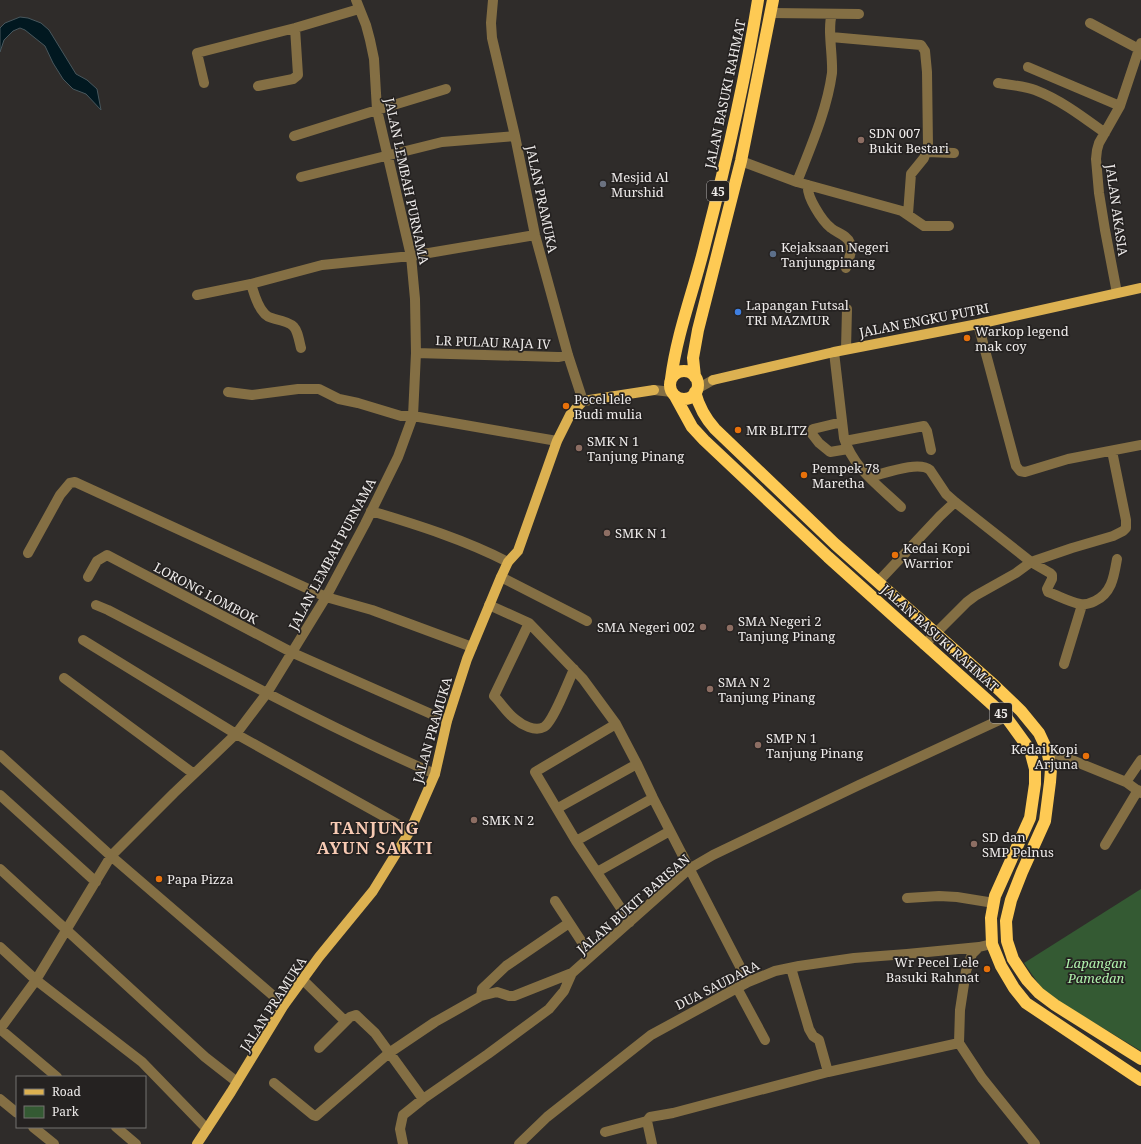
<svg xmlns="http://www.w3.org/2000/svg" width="1141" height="1144" viewBox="0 0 1141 1144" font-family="'Noto Serif',serif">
  <rect width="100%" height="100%" fill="#2f2c2a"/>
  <!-- green -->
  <path fill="#345a33" d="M 1141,889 L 1141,1051 L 1045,993 L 1024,963 Z"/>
  <!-- water -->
  <path fill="#011820" stroke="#48575d" d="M 20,17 L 28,18 L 41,23 L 49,30 L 76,74 L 87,80 L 97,89 L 101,110 L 86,94 L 73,89 L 63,79 L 53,63 L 45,46 L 25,30 L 20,28 L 13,31 L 4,40 L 0,52 L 0,28 L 5,23 Z"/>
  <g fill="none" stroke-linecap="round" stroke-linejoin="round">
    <!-- minor -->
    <path stroke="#846f44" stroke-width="10" d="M 493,0 L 491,23 L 492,38 L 515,136 L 535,235 L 568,355 L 583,401
      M 771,13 L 859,14
      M 1090,23 L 1139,49
      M 831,37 L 921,45 L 925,51 L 927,72 L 928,146 L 924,158 L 911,174 L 908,214
      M 1028,67 L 1120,106
      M 204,83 L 197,53 L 295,28 L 359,9
      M 998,83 C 1010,85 1024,86 1035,90 C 1061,100 1083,117 1105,133
      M 258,86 L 293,79 L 298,75 L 295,28
      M 294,136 L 377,110 L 446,89
      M 926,152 L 954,153
      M 741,161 L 797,182 L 902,211 L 924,226 L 949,226
      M 301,177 L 442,142 L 515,136
      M 797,182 C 811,146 827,110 832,73 C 833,55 827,28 832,14
      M 808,185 C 806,196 822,221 831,228 C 837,233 847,235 850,243 C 853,251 848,261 846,268
      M 251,284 C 254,293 257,306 264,313 C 266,316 271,318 275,319 C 297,324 296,327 301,348
      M 1117,293 L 1105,230 L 1099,193 L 1096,159 L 1097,150 L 1099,143 L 1120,106 L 1141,43
      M 197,295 L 251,284 L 322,265 L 411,256 L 535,235
      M 978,324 L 1016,466 L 1020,471 L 1025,472 L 1068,459 L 1141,445
      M 846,349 L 847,309
      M 834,352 L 844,438 C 853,468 879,486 901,507
      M 416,353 L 558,357 L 568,355
      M 697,389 L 713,380
      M 654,390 L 672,392
      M 228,392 L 252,395 L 298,389 L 319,389 L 339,399 L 358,403 L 401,416 L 413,416 L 557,441
      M 842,422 L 813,429 L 812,434 L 819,443 L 830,452 L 848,449
      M 845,441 L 924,426 L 927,431 L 931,450
      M 869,477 C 883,474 919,460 930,470 L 946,494 L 955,502 L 1031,562 L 1050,573 L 1052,575 L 1052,579 L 1047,589 L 1048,592 C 1059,596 1070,602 1080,604 C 1085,605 1091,603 1095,601 C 1112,593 1114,576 1117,559
      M 371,511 C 418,525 465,540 508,562
      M 28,553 L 60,495 L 70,483 L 75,482 L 326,597 L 372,610 L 472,647
      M 88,577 L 97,561 L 107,555 L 293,653 L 447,721
      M 501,577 L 587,621
      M 878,582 L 940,516 L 955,502
      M 96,605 L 108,610 C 216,666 323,725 435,774
      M 489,605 L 529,623 L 583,679 L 616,724 L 637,764 L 653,798 L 748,982
      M 529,623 L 494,696 C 501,703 507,713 515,719 C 522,725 535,732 544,727 C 553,722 569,680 574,669
      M 83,640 L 236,734 L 410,831
      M 924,645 L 967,602 L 975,596 L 1016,573 L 1031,562 L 1072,548 L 1113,536 L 1123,531 L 1126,528 L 1126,520 L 1112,451
      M 1064,664 L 1082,605
      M 64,678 L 194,774
      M 616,724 L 535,772 L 576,841 L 630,922
      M 1047,750 L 1126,782 L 1141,793
      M 0,755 L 111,856 L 284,1005
      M 1126,782 L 1141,760
      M 0,795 L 96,882
      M 558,808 L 637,764
      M 576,841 L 653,798
      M 1105,845 L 1138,790
      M 0,869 L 205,1057 L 237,1082
      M 597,872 L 670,831
      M 907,898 L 939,896 L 957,897 L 994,903
      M 555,901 L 591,956
      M 0,947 L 36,980 L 142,1062 L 207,1129
      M 979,947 L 972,954 L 966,971 L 960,1010 L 959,1043 L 982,1078 L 1035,1144
      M 791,968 L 809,1029 L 813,1036 L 819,1040 L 828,1072
      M 303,980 L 345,1021
      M 737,988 L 765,1040
      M 481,996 L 482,989 L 485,986 L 506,966 L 569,923
      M 0,1029 L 36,980 L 111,856 L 174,793 L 236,734 L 267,693 L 326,597 L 365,524 L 398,457 L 413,416 L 416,353 L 415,299 L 411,256 L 377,110 L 374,59 L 370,40 L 366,25 L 356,0
      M 0,1029 L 57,1077
      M 319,1048 L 350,1017 L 356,1015 L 375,1033 L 423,1099
      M 274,1083 L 313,1115 L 316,1116 L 389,1053 L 435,1022 L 481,996 L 497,992 L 509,996 L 514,996 L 572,973
      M 0,1099 L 17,1113
      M 33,1127 L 54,1144
      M 116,1127 L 136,1144
      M 605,1132 L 647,1121
      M 403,1144 L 400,1129 L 403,1115 L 423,1099 L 488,1054 L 549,1009 L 564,991 L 572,973 L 689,869 L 713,855 L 859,785 L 1006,717
      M 519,1144 L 547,1117 L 651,1035 L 748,982 L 775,971 L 799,966 L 854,958 L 907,954 L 979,947 L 992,944
      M 652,1144 L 647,1121 L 650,1117 L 673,1113 L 828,1072 L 959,1043"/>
    <!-- major -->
    <path stroke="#dcb151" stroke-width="10" d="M 713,380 L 834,352 L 978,324 L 1141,288
      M 197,1144 L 231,1092 L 284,1005 L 319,957 L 373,891 L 410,831 L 435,774 L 447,721 L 467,659 L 501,577 L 508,562 L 518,551 L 557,441 L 570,415 L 583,401 L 654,390"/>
    <!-- highway -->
    <path stroke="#feca54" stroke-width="12" d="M670 385a14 14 0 1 1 28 0a14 14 0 1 1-28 0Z
      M 695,377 L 693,358 L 698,330 L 741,161 L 773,0
      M 671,379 C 677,332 694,290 705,244 C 726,163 745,82 758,0
      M 695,392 C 699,407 705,418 715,429 L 835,544 L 994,685 L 1021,711 L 1039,733 L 1047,750 L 1051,769 L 1050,782 L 1045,821 L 1022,872 L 1011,900 L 1006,921 L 1007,941 L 1013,959 L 1027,980 L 1039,993 L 1055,1005 L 1141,1059
      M 675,396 L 692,427 L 704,440 L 828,557 L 1006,717 L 1030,750 L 1035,769 L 1035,784 L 1030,818 L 995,896 L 991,918 L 992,944 L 1001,966 L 1014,988 L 1026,1003 L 1141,1080"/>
  </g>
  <!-- markers -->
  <g fill="#8d6e63" stroke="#252221" stroke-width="1.5">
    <circle cx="861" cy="140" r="4"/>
    <circle cx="579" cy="448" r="4"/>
    <circle cx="607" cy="533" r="4"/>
    <circle cx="703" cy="627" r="4"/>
    <circle cx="730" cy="628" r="4"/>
    <circle cx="710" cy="689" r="4"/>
    <circle cx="758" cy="745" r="4"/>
    <circle cx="474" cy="820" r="4"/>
    <circle cx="974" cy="844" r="4"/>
  </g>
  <circle fill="#6b7280" stroke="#252221" stroke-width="1.5" cx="603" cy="184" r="4"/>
  <circle fill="#5c6f8a" stroke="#252221" stroke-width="1.5" cx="773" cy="254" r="4"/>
  <circle fill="#3f7fe0" stroke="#252221" stroke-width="1.5" cx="738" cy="312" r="4"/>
  <g fill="#e8710a" stroke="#252221" stroke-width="1.5">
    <circle cx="967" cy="338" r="4"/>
    <circle cx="566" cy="406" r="4"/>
    <circle cx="738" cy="430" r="4"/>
    <circle cx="804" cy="475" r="4"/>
    <circle cx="895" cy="555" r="4"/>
    <circle cx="1086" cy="756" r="4"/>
    <circle cx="159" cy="879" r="4"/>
    <circle cx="987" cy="969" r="4"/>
  </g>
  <g text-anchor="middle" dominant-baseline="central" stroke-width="3.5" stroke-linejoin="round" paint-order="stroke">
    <!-- shield labels -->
    <g fill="#252221" stroke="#b2afae" stroke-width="1">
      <rect x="707" y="181" width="22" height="20" rx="3"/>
      <rect x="990" y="703" width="22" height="20" rx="3"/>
    </g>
    <g font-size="12" font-weight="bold" fill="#eeebea">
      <text x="718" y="191">45</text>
      <text x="1001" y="713">45</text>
    </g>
    <!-- street labels -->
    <g font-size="13" fill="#eeebea" stroke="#252221">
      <text transform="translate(725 94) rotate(-78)">JALAN BASUKI RAHMAT</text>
      <text transform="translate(407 181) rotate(78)">JALAN LEMBAH PURNAMA</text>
      <text transform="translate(542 199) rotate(78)">JALAN PRAMUKA</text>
      <text transform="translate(1117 210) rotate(82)">JALAN AKASIA</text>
      <text transform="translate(924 320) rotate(-11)">JALAN ENGKU PUTRI</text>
      <text transform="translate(493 342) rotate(2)">LR PULAU RAJA IV</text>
      <text transform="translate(332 554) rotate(-62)">JALAN LEMBAH PURNAMA</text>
      <text transform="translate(206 593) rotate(28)">LORONG LOMBOK</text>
      <text transform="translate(940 638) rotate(42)">JALAN BASUKI RAHMAT</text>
      <text transform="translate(432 730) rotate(-74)">JALAN PRAMUKA</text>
      <text transform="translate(633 904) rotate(-41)">JALAN BUKIT BARISAN</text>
      <text transform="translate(717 985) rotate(-27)">DUA SAUDARA</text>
      <text transform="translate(273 1004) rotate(-57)">JALAN PRAMUKA</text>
    </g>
    <!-- poi labels -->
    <g font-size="13" fill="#eeebea" stroke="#252221" text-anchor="start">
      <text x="869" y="133">SDN 007<tspan x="869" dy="15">Bukit Bestari</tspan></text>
      <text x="611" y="177">Mesjid Al<tspan x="611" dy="15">Murshid</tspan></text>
      <text x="781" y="247">Kejaksaan Negeri<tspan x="781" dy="15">Tanjungpinang</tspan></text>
      <text x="746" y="305">Lapangan Futsal<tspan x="746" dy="15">TRI MAZMUR</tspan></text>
      <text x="975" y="331">Warkop legend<tspan x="975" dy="15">mak coy</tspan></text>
      <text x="574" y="399">Pecel lele<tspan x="574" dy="15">Budi mulia</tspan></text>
      <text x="746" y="430">MR BLITZ</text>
      <text x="587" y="441">SMK N 1<tspan x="587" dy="15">Tanjung Pinang</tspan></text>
      <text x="812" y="468">Pempek 78<tspan x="812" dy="15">Maretha</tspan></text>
      <text x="615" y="533">SMK N 1</text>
      <text x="903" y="548">Kedai Kopi<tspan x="903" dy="15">Warrior</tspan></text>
      <text x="738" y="621">SMA Negeri 2<tspan x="738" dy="15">Tanjung Pinang</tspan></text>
      <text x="695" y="627" text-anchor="end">SMA Negeri 002</text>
      <text x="718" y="682">SMA N 2<tspan x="718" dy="15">Tanjung Pinang</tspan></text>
      <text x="766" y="738">SMP N 1<tspan x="766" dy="15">Tanjung Pinang</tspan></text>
      <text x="1078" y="749" text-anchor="end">Kedai Kopi<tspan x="1078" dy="15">Arjuna</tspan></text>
      <text x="482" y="820">SMK N 2</text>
      <text x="982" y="837">SD dan<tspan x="982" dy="15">SMP Pelnus</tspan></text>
      <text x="167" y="879">Papa Pizza</text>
      <text x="979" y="962" text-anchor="end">Wr Pecel Lele<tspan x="979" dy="15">Basuki Rahmat</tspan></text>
    </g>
    <!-- park labels -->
    <g font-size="13" font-style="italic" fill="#aff2ac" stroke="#252221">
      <text x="1096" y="963">Lapangan<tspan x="1096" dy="15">Pamedan</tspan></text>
    </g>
    <!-- district labels -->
    <g font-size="17" font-weight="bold" letter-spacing="1" fill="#f7cab3" stroke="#252221">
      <text x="375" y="827">TANJUNG<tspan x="375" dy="20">AYUN SAKTI</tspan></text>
    </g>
  </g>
  <!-- legend -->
  <rect x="16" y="1076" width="130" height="52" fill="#252221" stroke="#757271"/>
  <rect x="24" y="1089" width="20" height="6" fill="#dcb151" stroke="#757271"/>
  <text x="52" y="1096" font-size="12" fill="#eeebea">Road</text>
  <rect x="24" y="1106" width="20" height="12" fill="#345a33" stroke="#757271"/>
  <text x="52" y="1116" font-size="12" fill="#eeebea">Park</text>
</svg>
